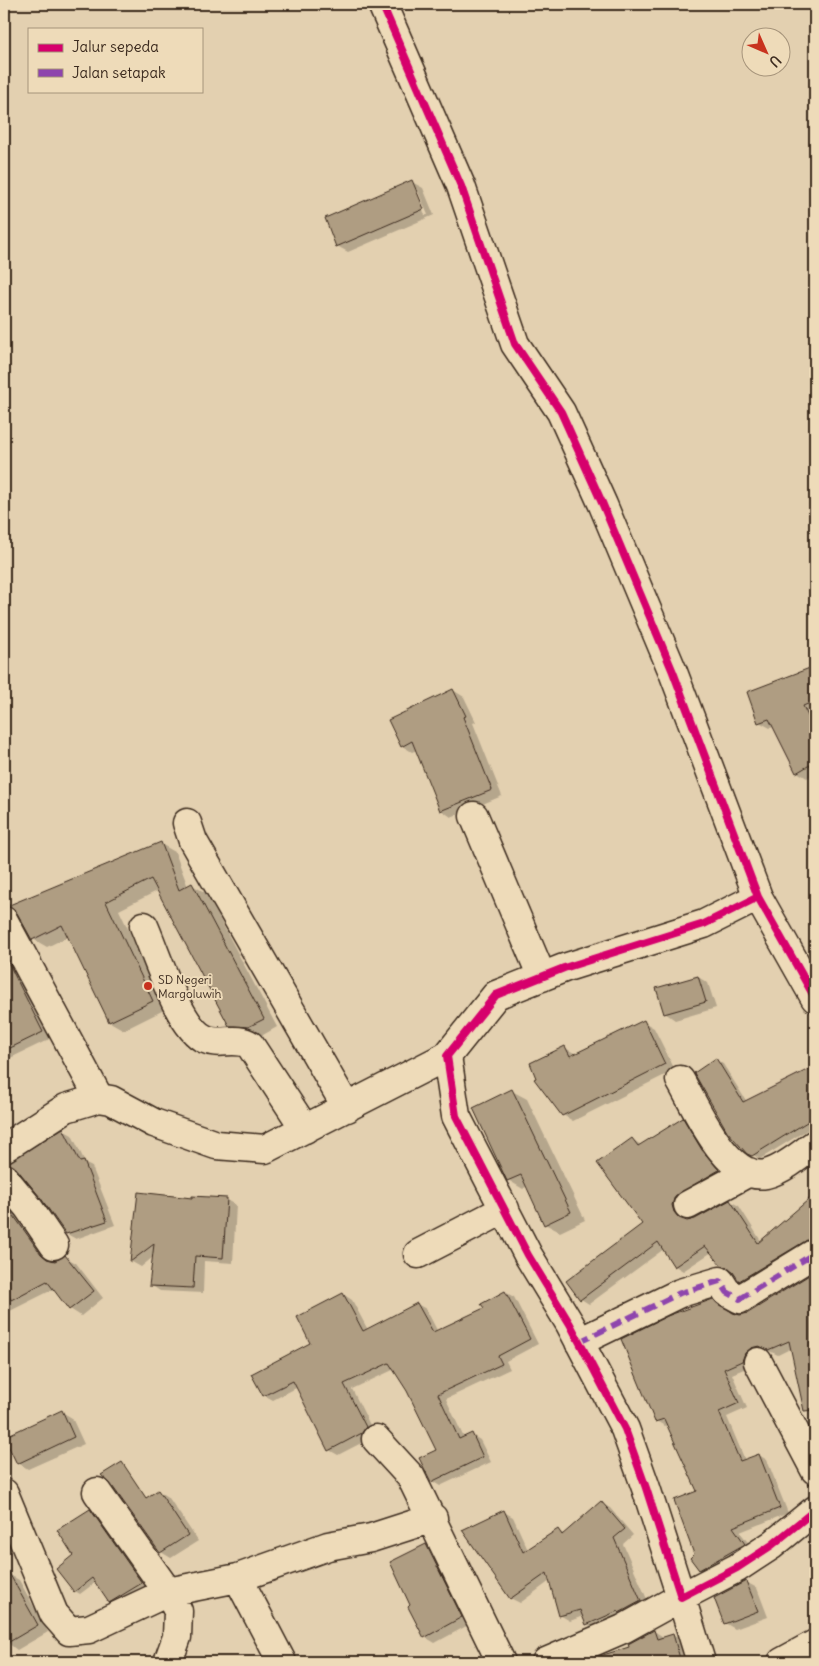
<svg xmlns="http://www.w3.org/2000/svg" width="819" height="1666" viewBox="0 0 819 1666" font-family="Delius,sans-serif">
  <rect width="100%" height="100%" fill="#e3d0b0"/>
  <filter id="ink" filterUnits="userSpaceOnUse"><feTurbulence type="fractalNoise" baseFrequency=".02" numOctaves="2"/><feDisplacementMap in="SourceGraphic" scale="10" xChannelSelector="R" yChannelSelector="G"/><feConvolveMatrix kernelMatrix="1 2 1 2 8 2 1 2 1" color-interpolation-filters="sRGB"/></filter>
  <g filter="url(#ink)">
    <!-- shadow -->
    <path fill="#0003" fill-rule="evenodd" d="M 412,182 L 423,188 L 434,215 L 348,252 L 337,246 ZM 415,189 L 417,189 L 428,215 L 425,215 Z
      M 815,667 L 815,711 L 813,712 L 815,717 L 815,774 L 807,778 L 797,772 L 774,727 L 770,728 L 759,722 L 749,693 Z
      M 453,690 L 464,697 L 476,722 L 473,723 L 502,796 L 451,817 L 441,810 L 417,750 L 412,752 L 402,746 Z
      M 161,844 L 175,852 L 188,887 L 192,885 L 206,893 L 277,1027 L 263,1035 L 245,1033 L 230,1025 L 159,890 L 119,910 L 166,1009 L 124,1030 L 110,1022 L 69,936 L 47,947 L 33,939 Z
      M 4,942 L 52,1038 L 4,1061 Z
      M 698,977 L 708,983 L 716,1008 L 675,1020 L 665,1013 Z
      M 644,1022 L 654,1028 L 675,1070 L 573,1121 L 563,1115 L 565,1048 L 576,1054 Z
      M 716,1060 L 723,1064 L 747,1102 L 815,1067 L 815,1125 L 760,1159 L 753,1155 Z
      M 512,1091 L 527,1099 L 585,1220 L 560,1232 L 545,1224 L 527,1186 L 523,1189 L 508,1180 Z
      M 683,1120 L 692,1124 L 727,1175 L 681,1211 L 685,1221 L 695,1220 L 730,1201 L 739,1206 L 761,1241 L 808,1202 L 815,1207 L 815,1245 L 749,1285 L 740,1280 L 712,1252 L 683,1271 L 675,1266 L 664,1249 L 589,1304 L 581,1299 L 644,1224 L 632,1139 L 641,1145 Z
      M 63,1130 L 72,1135 L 86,1164 L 92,1167 L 115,1225 L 76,1239 L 67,1234 L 23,1174 Z
      M 139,1194 L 193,1199 L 226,1199 L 236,1205 L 233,1263 L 204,1261 L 203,1293 L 160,1291 L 151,1285 L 153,1257 L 141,1267 L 132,1262 Z
      M 4,1197 L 26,1224 L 52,1261 L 65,1257 L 76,1263 L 103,1298 L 81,1316 L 70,1309 L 54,1289 L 4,1314 Z
      M 815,1273 L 815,1405 L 796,1368 L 792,1348 L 778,1355 L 769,1351 L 760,1352 L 751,1366 L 732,1374 L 747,1408 L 727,1417 L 745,1460 L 759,1455 L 767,1460 L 788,1513 L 740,1532 L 753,1549 L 708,1574 L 700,1569 L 696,1555 L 698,1492 L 668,1425 L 665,1426 L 656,1421 L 734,1315 L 748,1314 Z
      M 505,1292 L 514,1297 L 538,1344 L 506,1361 L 510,1369 L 446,1399 L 464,1438 L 472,1435 L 480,1440 L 491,1462 L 440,1486 L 432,1481 L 437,1451 L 406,1387 L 395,1369 L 352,1389 L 374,1433 L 371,1438 L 338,1455 L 329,1450 L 298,1387 L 273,1400 L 264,1395 L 312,1343 L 343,1294 L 352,1300 L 368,1330 L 417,1304 L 426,1309 L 438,1332 L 486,1309 Z
      M 62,1412 L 72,1418 L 84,1444 L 28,1469 L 18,1463 Z
      M 158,1491 L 169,1498 L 198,1541 L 171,1558 L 161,1552 L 143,1496 L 148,1498 Z
      M 601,1503 L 610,1508 L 633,1535 L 623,1544 L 650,1606 L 597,1629 L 587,1624 L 583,1616 L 570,1621 L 560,1615 L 550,1581 L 520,1603 L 510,1598 L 504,1512 L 513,1517 L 528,1550 L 558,1531 L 564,1534 Z
      M 98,1522 L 103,1525 L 147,1586 L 115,1605 L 109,1602 L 96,1582 L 80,1594 L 75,1591 L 58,1569 L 75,1556 Z
      M 426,1546 L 437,1552 L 472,1623 L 435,1643 L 425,1637 Z
      M 8,1574 L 19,1580 L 48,1632 L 17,1650 L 4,1640 L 4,1577 Z
      M 746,1582 L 757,1588 L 768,1617 L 735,1629 L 725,1623 Z
      M 654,1631 L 665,1638 L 673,1635 L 684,1641 L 690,1662 L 635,1662 L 629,1645 Z
      M 382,1658 L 391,1662 L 370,1662 Z"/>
    <!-- building -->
    <path fill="#af9d82" stroke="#3b2a1e" d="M 412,180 L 424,209 L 336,247 L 325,218 Z
      M 815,666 L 815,701 L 803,706 L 815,730 L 815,762 L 796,773 L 769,719 L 758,723 L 747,692 Z
      M 453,689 L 466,716 L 463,717 L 492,790 L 440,811 L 412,741 L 401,747 L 388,720 Z
      M 161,842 L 179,890 L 192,883 L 264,1019 L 248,1027 L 229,1026 L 151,879 L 106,902 L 153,1001 L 109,1022 L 62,925 L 32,940 L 17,913 L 7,906 Z
      M 4,954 L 43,1032 L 4,1051 Z
      M 698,976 L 706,1002 L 664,1014 L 656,988 Z
      M 644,1020 L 665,1064 L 562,1116 L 534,1079 L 536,1078 L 530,1063 L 565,1046 L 570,1056 Z
      M 716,1058 L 743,1102 L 815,1066 L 815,1117 L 752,1156 L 747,1154 L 727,1131 L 694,1073 Z
      M 512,1089 L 571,1212 L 544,1225 L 521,1175 L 507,1181 L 473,1108 Z
      M 683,1118 L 702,1150 L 719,1170 L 675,1196 L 672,1205 L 674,1212 L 679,1218 L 687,1221 L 695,1219 L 730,1200 L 758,1243 L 815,1194 L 815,1237 L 807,1240 L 739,1281 L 733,1272 L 722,1266 L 705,1246 L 674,1267 L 658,1242 L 580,1300 L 566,1281 L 642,1224 L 597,1163 L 632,1138 L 638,1146 Z
      M 63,1128 L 80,1162 L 84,1161 L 107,1221 L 66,1234 L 40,1197 L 16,1168 L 7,1163 Z
      M 138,1192 L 192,1198 L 192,1196 L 227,1198 L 223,1258 L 195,1256 L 193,1288 L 149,1286 L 154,1244 L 130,1262 Z
      M 4,1202 L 41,1254 L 47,1259 L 55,1261 L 65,1255 L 94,1291 L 69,1310 L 47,1281 L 11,1300 L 4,1286 Z
      M 814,1272 L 815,1410 L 804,1411 L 789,1341 L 768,1350 L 759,1346 L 751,1348 L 745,1353 L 742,1361 L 724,1369 L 739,1403 L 719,1412 L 740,1461 L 759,1454 L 780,1508 L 733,1527 L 745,1544 L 699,1570 L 690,1558 L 694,1554 L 674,1500 L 697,1491 L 664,1419 L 655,1422 L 621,1339 L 667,1316 L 713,1299 L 733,1313 L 740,1315 L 748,1313 Z
      M 505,1291 L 530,1339 L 498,1356 L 502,1364 L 438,1394 L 459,1439 L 472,1433 L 483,1457 L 431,1482 L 419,1458 L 436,1450 L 407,1391 L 389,1363 L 344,1384 L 366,1427 L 362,1433 L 328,1451 L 293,1381 L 263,1396 L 251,1374 L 310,1343 L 297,1317 L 343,1293 L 363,1331 L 417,1303 L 433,1332 L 484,1308 L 481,1304 Z
      M 62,1410 L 74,1437 L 17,1464 L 4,1437 Z
      M 122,1462 L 146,1498 L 158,1490 L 188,1535 L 160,1553 L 110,1483 L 101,1475 Z
      M 601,1501 L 625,1529 L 614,1538 L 641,1601 L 619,1613 L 618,1611 L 586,1625 L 580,1610 L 559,1616 L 547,1573 L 510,1599 L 462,1530 L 504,1510 L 523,1552 L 558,1529 L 562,1535 Z
      M 90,1509 L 142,1583 L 109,1603 L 92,1578 L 74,1592 L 56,1569 L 73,1555 L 57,1530 Z
      M 426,1544 L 462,1617 L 424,1638 L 408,1607 L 410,1605 L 390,1562 Z
      M 4,1564 L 38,1625 L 4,1645 Z
      M 746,1581 L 758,1611 L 724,1624 L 714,1598 Z
      M 654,1630 L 657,1639 L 673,1634 L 681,1662 L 601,1662 L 600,1656 L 629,1647 L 628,1644 Z"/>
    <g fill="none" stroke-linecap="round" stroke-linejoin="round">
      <defs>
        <path id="minor" d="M 382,4 L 461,186 L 515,344 L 561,412 L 603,505 L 673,672 L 758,897 L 815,998
          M 474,816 L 542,977
          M 187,823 L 193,841 L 347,1108
          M 758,897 L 704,924 L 564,968 L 496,995 L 447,1056 L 456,1116 L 528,1255 L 570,1324 L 625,1429 L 646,1488 L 681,1597 L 737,1568 L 772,1545 L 815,1510
          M 4,921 L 99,1098
          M 144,926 C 156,953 179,1028 205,1039 C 220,1046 236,1036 250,1045 L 305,1129
          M 680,1080 C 696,1107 727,1182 766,1174 C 783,1170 802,1154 815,1144
          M 4,1148 L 66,1108 L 99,1098 L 111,1100 L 154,1123 L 216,1145 L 265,1149 L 447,1056
          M 4,1178 L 28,1207 L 54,1245
          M 688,1205 L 749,1172
          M 418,1254 L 505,1209
          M 579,1342 L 680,1293 L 720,1281 L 727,1292 L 740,1299 L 815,1253
          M 758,1362 L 815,1470
          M 376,1439 L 411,1477 L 501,1662
          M 97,1492 L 168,1592 L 178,1611 L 177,1637 L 168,1662
          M 4,1493 L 54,1614 L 69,1631 L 89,1629 L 168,1592 L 238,1578 L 328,1546 L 371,1538 L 433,1518
          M 238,1578 L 282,1662
          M 546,1662 L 623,1629 L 681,1597 L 701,1662
          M 782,1662 L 815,1644"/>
      </defs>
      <!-- minor casing -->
      <use href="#minor" stroke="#3b2a1e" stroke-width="31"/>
      <!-- minor -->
      <use href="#minor" stroke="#eedbb9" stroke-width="28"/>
      <!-- quiet -->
      <path stroke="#8e44ad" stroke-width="6" stroke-dasharray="12 6" stroke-linecap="butt" d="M 579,1342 L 680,1293 L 720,1281 L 727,1292 L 740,1299 L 815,1253"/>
      <defs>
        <path id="cycleway" d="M 382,4 L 461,186 L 515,344 L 561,412 L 603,505 L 673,672 L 758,897 L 815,998
          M 758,897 L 704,924 L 564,968 L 496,995 L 447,1056 L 456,1116 L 528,1255 L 570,1324 L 625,1429 L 646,1488 L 681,1597 L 737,1568 L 772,1545 L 815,1510"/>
      </defs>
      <!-- cycleway casing -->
      <use href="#cycleway" stroke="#eedbb9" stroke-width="11"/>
      <!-- cycleway -->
      <use href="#cycleway" stroke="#d6006c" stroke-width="8"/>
    </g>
  </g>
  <!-- markers -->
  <circle fill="#c8321e" stroke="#eedbb9" stroke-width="2" cx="148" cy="986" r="5"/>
  <g text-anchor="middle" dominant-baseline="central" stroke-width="4" stroke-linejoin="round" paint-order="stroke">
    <!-- poi labels -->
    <g font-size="12" fill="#3b2a1e" stroke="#eedbb9" text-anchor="start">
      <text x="158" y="979">SD Negeri<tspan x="158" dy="14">Margoluwih</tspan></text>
    </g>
  </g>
  <!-- margin -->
  <rect width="819" height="1666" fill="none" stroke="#eedbb9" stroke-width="20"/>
  <rect x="10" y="10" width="799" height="1646" fill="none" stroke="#3b2a1e" stroke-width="2" filter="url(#ink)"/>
  <!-- legend -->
  <rect x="28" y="28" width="175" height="65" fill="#eedbb9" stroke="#a6947b"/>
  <rect x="38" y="44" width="25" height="8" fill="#d6006c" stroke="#a6947b"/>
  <text x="72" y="52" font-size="15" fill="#3b2a1e">Jalur sepeda</text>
  <rect x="38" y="69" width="25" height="8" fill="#8e44ad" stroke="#a6947b"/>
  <text x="72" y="78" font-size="15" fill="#3b2a1e">Jalan setapak</text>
  <!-- north arrow -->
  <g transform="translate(766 52) rotate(135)"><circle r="24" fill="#eedbb9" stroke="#a6947b"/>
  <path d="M0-4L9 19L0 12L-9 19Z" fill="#c8321e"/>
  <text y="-8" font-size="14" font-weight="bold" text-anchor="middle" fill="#3b2a1e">U</text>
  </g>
</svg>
